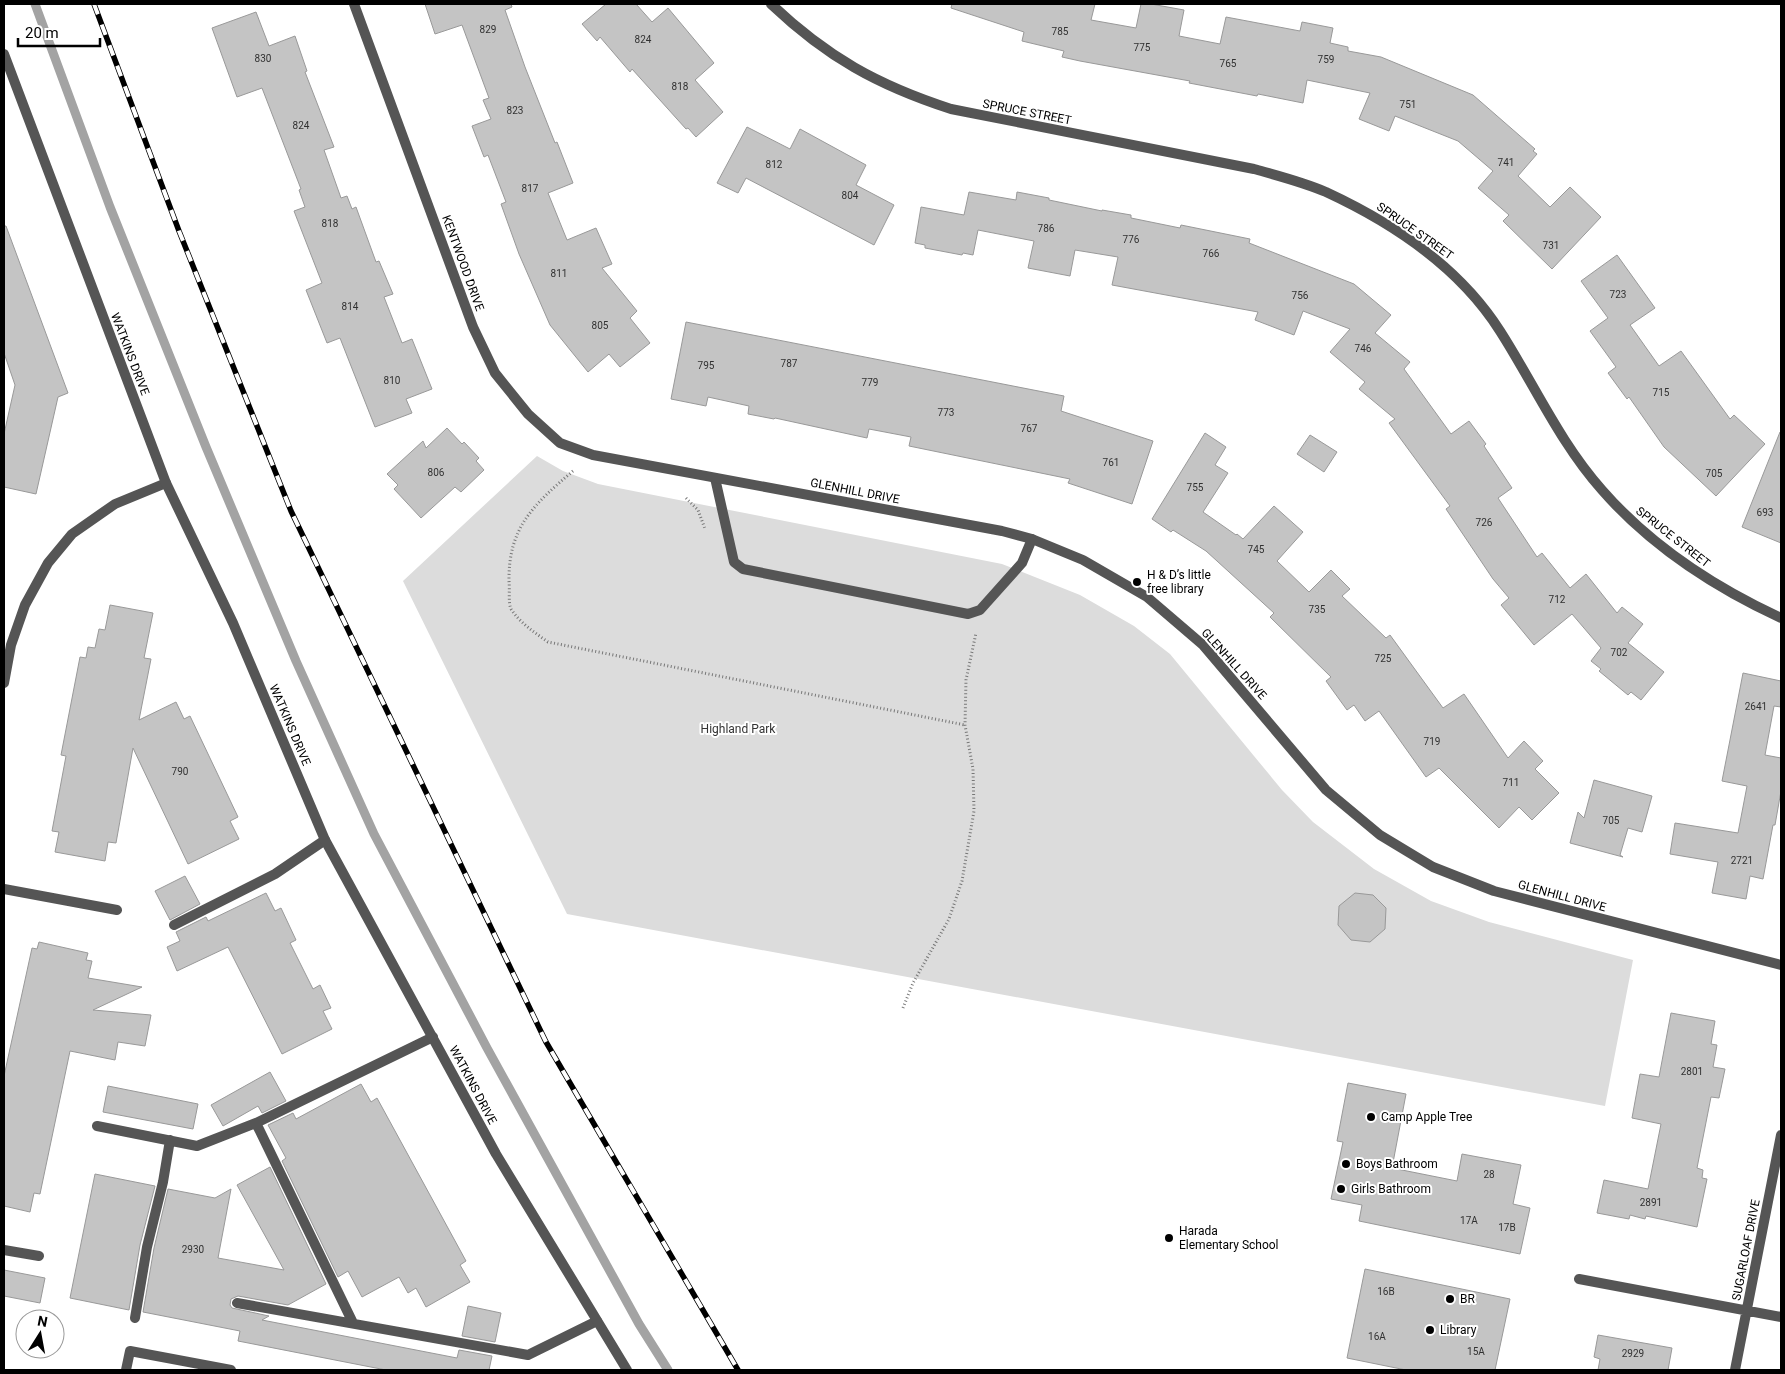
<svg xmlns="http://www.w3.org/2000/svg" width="1785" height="1374" viewBox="0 0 1785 1374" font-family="Roboto,sans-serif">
  <rect width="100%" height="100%" fill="#fff"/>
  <!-- green -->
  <path fill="#dcdcdc" d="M 537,456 L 563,471 L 598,484 L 1002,564 L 1080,595 L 1134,626 L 1170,654 L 1282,790 L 1313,822 L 1374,869 L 1431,901 L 1489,922 L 1633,960 L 1605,1106 L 567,914 L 403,581 Z"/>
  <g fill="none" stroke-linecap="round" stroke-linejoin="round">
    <!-- stream -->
    <path stroke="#a3a3a3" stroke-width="9" d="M 35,4 L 110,207 L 206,447 L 296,661 L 374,834 L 487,1048 L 639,1324 L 668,1370"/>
  </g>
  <!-- building -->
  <path fill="#c4c4c4" stroke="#999" d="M 425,4 L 511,4 L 512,7 L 505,10 L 525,67 L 555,143 L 557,142 L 573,183 L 548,193 L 567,240 L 596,228 L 612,264 L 602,268 L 637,311 L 630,318 L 650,343 L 620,367 L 609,354 L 588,372 L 550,325 L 519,254 L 501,204 L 506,202 L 488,155 L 484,157 L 472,126 L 491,119 L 483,100 L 489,98 L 462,25 L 435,34 Z
    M 606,4 L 636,4 L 652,22 L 668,8 L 714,63 L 695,80 L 723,112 L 696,137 L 688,128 L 686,129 L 632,69 L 630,72 L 600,37 L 597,41 L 582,24 Z
    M 952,4 L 1095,4 L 1091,20 L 1136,28 L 1141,4 L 1151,4 L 1184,10 L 1179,36 L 1220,44 L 1226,17 L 1300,31 L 1302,22 L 1333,28 L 1330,43 L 1348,47 L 1348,51 L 1381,57 L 1473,95 L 1535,149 L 1533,151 L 1537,154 L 1518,176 L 1550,207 L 1570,187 L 1601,217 L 1552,269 L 1503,221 L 1509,215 L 1478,188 L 1493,171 L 1458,141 L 1395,116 L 1389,131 L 1359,119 L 1370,93 L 1307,80 L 1303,103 L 1258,94 L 1257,96 L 1189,83 L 1190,81 L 1080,61 L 1062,57 L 1064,51 L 1022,41 L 1024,32 L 951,8 Z
    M 256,12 L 269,46 L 295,36 L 307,71 L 305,72 L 334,147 L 324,150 L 341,198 L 347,196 L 352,209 L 356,207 L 376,262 L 379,261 L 393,294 L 384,297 L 402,343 L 412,339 L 432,389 L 406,399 L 412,413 L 375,427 L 340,338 L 327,343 L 306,290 L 322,283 L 294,211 L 305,207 L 299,190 L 301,189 L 262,88 L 237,97 L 212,28 Z
    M 747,127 L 790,149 L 800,129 L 866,165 L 856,185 L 894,205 L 874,245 L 746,178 L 738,193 L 717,183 Z
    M 969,192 L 1016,200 L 1017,192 L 1049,198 L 1049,200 L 1102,211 L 1102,210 L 1131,215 L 1131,218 L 1180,228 L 1181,225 L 1250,239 L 1249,243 L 1354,284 L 1391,315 L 1375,333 L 1410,362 L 1404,369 L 1451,434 L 1469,421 L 1486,444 L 1484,446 L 1512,488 L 1498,498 L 1537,557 L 1542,553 L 1570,588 L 1586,574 L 1617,613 L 1622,607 L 1643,624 L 1628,643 L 1664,672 L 1641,700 L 1631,692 L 1628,695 L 1599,671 L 1601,669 L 1591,661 L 1601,648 L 1572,614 L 1534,645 L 1501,605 L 1509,598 L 1493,579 L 1446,509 L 1450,506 L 1389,423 L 1395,419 L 1359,389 L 1365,382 L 1330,352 L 1350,329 L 1303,311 L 1294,335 L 1255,320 L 1258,312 L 1112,285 L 1118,257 L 1075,250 L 1070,276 L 1028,268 L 1034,241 L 978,230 L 973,255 L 963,253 L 962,255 L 925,248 L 925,245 L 915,243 L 921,207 L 964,215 Z
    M 4,226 L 6,226 L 68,393 L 58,397 L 36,494 L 4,487 L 4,434 L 15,385 L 4,353 Z
    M 1617,255 L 1655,308 L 1630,325 L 1659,366 L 1681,351 L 1730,419 L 1734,415 L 1765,444 L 1716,496 L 1664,447 L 1629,397 L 1627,399 L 1608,373 L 1616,367 L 1590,331 L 1608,318 L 1581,281 Z
    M 686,322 L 1064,396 L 1061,411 L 1153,441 L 1132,504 L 1068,483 L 1070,479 L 909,446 L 911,437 L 869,429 L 867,438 L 775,418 L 774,419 L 748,414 L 749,406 L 708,397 L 706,406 L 671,399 Z
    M 447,428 L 462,444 L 464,442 L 479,458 L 476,461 L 484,470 L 461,492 L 455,487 L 421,518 L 394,489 L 398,485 L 387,474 L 423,441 L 426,448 Z
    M 1780,432 L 1781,432 L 1781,543 L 1742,527 Z
    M 1205,433 L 1226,447 L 1215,465 L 1228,473 L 1203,512 L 1236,535 L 1237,534 L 1243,539 L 1274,506 L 1303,532 L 1277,561 L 1309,592 L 1331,570 L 1350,589 L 1342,596 L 1386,638 L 1390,635 L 1443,708 L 1464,694 L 1508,758 L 1524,741 L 1543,761 L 1535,769 L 1559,793 L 1532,820 L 1519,807 L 1499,828 L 1439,768 L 1426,777 L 1379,711 L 1365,721 L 1354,705 L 1347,710 L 1326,681 L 1331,677 L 1270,617 L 1274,613 L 1206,551 L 1173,530 L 1171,532 L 1152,519 Z
    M 1310,435 L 1337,452 L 1324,472 L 1297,454 Z
    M 110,605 L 153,613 L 144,658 L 151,659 L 139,720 L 176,702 L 184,719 L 190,716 L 238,817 L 230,821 L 239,839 L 188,864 L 133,748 L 116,843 L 108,842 L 105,861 L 55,852 L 59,832 L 52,831 L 66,756 L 61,755 L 80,657 L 86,658 L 88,647 L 95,648 L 99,629 L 105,630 Z
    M 1743,673 L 1781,681 L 1781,707 L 1774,706 L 1765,755 L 1781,758 L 1781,791 L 1775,825 L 1773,825 L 1763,879 L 1750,876 L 1746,899 L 1712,893 L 1718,862 L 1670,854 L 1675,823 L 1738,833 L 1747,786 L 1722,781 Z
    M 1594,780 L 1652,796 L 1642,832 L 1628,828 L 1620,855 L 1623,857 L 1570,843 L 1578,812 L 1584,818 Z
    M 185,876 L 200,904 L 170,920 L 155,891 Z
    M 266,893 L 275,911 L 281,908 L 296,940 L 290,943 L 313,989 L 320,985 L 331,1008 L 323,1011 L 332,1029 L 282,1054 L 228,947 L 177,971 L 167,947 L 180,941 L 176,932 L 206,917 L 208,921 Z
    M 1355,893 L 1373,895 L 1386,908 L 1385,929 L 1370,942 L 1351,940 L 1338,925 L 1339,906 Z
    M 39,942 L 88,953 L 86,960 L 92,961 L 88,978 L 142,987 L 93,1010 L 151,1015 L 145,1046 L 118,1042 L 115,1060 L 70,1051 L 40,1194 L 34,1193 L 30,1212 L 4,1206 L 4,1076 L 32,948 L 37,949 Z
    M 1671,1013 L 1715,1021 L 1711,1044 L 1717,1045 L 1713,1067 L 1725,1069 L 1719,1098 L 1711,1097 L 1697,1168 L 1703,1170 L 1702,1178 L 1707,1179 L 1697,1227 L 1646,1216 L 1645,1219 L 1630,1215 L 1629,1219 L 1597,1213 L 1604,1180 L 1648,1189 L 1661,1124 L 1632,1118 L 1640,1074 L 1659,1077 Z
    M 270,1072 L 286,1101 L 262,1113 L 258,1106 L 223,1126 L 211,1105 Z
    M 1348,1083 L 1406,1094 L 1392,1168 L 1457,1181 L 1462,1154 L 1521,1165 L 1513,1204 L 1530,1208 L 1520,1254 L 1359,1221 L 1362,1205 L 1331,1199 L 1343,1142 L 1337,1141 Z
    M 361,1084 L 371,1102 L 377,1098 L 466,1261 L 460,1265 L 470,1282 L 426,1307 L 416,1288 L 408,1293 L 399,1277 L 362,1297 L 348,1271 L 338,1277 L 282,1161 L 286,1158 L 268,1125 L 293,1113 L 296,1119 Z
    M 108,1086 L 198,1104 L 193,1129 L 103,1112 Z
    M 270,1167 L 326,1284 L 288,1305 L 238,1296 L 231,1299 L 230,1305 L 232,1308 L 269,1316 L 262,1320 L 457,1358 L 459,1350 L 492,1356 L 489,1370 L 386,1370 L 238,1341 L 240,1331 L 143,1312 L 154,1248 L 168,1189 L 215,1198 L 231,1189 L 218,1258 L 284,1270 L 237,1185 Z
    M 95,1174 L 155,1186 L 140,1245 L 129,1310 L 70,1298 Z
    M 1365,1269 L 1510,1299 L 1495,1370 L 1406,1370 L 1347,1358 Z
    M 4,1270 L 45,1278 L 40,1303 L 4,1296 Z
    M 468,1306 L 501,1313 L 495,1342 L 462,1336 Z
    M 1598,1335 L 1672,1348 L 1668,1370 L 1598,1370 L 1600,1359 L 1594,1357 Z"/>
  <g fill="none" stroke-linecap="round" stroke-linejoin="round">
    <!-- path -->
    <path stroke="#777" stroke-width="3" stroke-dasharray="1 2.5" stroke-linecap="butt" d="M 573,471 C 533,505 508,528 509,582 C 510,590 508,602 511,609 C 520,623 534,632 548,642 L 965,725
      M 686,498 L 698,510 L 705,529
      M 903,1008 L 913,983 L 949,919 L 962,881 L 974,811 L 973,769 L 965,725 L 966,680 L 976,633"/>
    <!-- service -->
    <path stroke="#555" stroke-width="10" d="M 715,478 L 734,562 L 743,569 L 968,614 L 980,610 L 1022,563 L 1032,539
      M 256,1123 L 353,1323
      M 97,1126 L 197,1146 L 256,1123 L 433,1037
      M 4,1250 L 39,1256
      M 237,1303 L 528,1355 L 597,1321
      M 135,1318 L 147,1247 L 163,1182 L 170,1140
      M 126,1370 L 130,1351 L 231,1370"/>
    <!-- minor -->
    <path stroke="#555" stroke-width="10" d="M 354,4 L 473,327 L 495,373 L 528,414 L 560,443 L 593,455 L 1002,531 L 1032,539 L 1083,560 L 1147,597 L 1203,645 L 1326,790 L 1380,835 L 1433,867 L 1494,891 L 1781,965
      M 771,4 C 827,57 877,85 951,109 L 1254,169 C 1279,176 1303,182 1326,192 C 1393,223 1460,268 1500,331 C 1534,384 1560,443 1602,490 C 1651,546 1714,587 1781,618
      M 4,683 L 11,645 L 25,605 L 48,563 L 72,534 L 115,504 L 166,483
      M 4,889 L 117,910
      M 174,925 L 275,874 L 325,840
      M 1579,1279 L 1781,1317
      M 1735,1370 L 1781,1135"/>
    <!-- tertiary -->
    <path stroke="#555" stroke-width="10" d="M 4,54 L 166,483 L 233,623 L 325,840 L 496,1154 L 627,1370"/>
    <defs>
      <path id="rail" d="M 94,4 L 179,231 L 291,511 L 546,1042 L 738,1370"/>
    </defs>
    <!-- rail casing -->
    <use href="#rail" stroke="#000" stroke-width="5.5"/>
    <!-- rail -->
    <use href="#rail" stroke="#fff" stroke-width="4" stroke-dasharray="11" stroke-linecap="butt"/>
  </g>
  <!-- markers -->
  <g fill="#000" stroke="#fff" stroke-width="2">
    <circle cx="1137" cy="582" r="5"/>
    <circle cx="1371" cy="1117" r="5"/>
    <circle cx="1346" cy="1164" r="5"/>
    <circle cx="1341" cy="1189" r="5"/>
    <circle cx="1169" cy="1238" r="5"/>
    <circle cx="1450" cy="1299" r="5"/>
    <circle cx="1430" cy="1330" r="5"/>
  </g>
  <g text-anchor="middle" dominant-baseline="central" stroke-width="4" stroke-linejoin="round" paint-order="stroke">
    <!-- number labels -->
    <g font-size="10" fill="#313131">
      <text x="488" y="29">829</text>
      <text x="1060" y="31">785</text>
      <text x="643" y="39">824</text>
      <text x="1142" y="47">775</text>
      <text x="263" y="58">830</text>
      <text x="1326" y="59">759</text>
      <text x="1228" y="63">765</text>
      <text x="680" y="86">818</text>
      <text x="1408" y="104">751</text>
      <text x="515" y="110">823</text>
      <text x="301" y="125">824</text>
      <text x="1506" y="162">741</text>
      <text x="774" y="164">812</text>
      <text x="530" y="188">817</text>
      <text x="850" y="195">804</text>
      <text x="330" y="223">818</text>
      <text x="1046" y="228">786</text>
      <text x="1131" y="239">776</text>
      <text x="1551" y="245">731</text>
      <text x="1211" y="253">766</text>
      <text x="559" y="273">811</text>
      <text x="1618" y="294">723</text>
      <text x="1300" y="295">756</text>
      <text x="350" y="306">814</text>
      <text x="600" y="325">805</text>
      <text x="1363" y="348">746</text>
      <text x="789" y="363">787</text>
      <text x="706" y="365">795</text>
      <text x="392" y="380">810</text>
      <text x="870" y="382">779</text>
      <text x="1661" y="392">715</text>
      <text x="946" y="412">773</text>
      <text x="1029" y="428">767</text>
      <text x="1111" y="462">761</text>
      <text x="436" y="472">806</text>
      <text x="1714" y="473">705</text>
      <text x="1195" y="487">755</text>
      <text x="1765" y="512">693</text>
      <text x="1484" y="522">726</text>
      <text x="1256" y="549">745</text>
      <text x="1557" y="599">712</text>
      <text x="1317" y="609">735</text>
      <text x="1619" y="652">702</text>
      <text x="1383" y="658">725</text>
      <text x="1756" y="706">2641</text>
      <text x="1432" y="741">719</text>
      <text x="180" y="771">790</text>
      <text x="1511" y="782">711</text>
      <text x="1611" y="820">705</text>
      <text x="1742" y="860">2721</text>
      <text x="1692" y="1071">2801</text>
      <text x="1489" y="1174">28</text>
      <text x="1651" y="1202">2891</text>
      <text x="1469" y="1220">17A</text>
      <text x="1507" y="1227">17B</text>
      <text x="193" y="1249">2930</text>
      <text x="1386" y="1291">16B</text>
      <text x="1377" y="1336">16A</text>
      <text x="1476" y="1351">15A</text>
      <text x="1633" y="1353">2929</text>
    </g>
    <!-- street labels -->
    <g font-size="12" fill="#000" stroke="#fff">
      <text transform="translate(1027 112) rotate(11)">SPRUCE STREET</text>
      <text transform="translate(1415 231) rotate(35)">SPRUCE STREET</text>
      <text transform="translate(463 263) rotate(70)">KENTWOOD DRIVE</text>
      <text transform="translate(130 354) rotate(69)">WATKINS DRIVE</text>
      <text transform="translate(855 491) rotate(11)">GLENHILL DRIVE</text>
      <text transform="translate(1673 537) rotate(38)">SPRUCE STREET</text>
      <text transform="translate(1234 664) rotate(48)">GLENHILL DRIVE</text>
      <text transform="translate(290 725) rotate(67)">WATKINS DRIVE</text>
      <text transform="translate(1562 896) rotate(15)">GLENHILL DRIVE</text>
      <text transform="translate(473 1085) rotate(62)">WATKINS DRIVE</text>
      <text transform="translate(1746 1250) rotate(-79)">SUGARLOAF DRIVE</text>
    </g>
    <!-- poi labels -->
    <g font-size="12" fill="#000" stroke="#fff" text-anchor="start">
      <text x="1147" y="575">H &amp; D’s little<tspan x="1147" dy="14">free library</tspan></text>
      <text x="1381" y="1117">Camp Apple Tree</text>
      <text x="1356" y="1164">Boys Bathroom</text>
      <text x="1351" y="1189">Girls Bathroom</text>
      <text x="1179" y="1231">Harada<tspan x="1179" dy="14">Elementary School</tspan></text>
      <text x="1460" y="1299">BR</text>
      <text x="1440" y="1330">Library</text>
    </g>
    <!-- park labels -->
    <g font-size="12" fill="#333" stroke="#fff">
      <text x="738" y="729">Highland Park</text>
    </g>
  </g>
  <!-- border -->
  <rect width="1785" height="1374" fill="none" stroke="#000000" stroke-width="10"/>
  <!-- north arrow -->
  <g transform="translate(40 1334) rotate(11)"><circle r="24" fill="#ffffff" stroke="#999999"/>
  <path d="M0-4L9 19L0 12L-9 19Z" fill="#000000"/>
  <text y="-8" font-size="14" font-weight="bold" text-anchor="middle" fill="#000000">N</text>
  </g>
  <!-- scale -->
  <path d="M18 38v8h82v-8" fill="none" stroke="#000000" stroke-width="2.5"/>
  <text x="25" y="38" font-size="15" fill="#000000" stroke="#ffffff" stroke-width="4" paint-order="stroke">20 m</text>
</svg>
